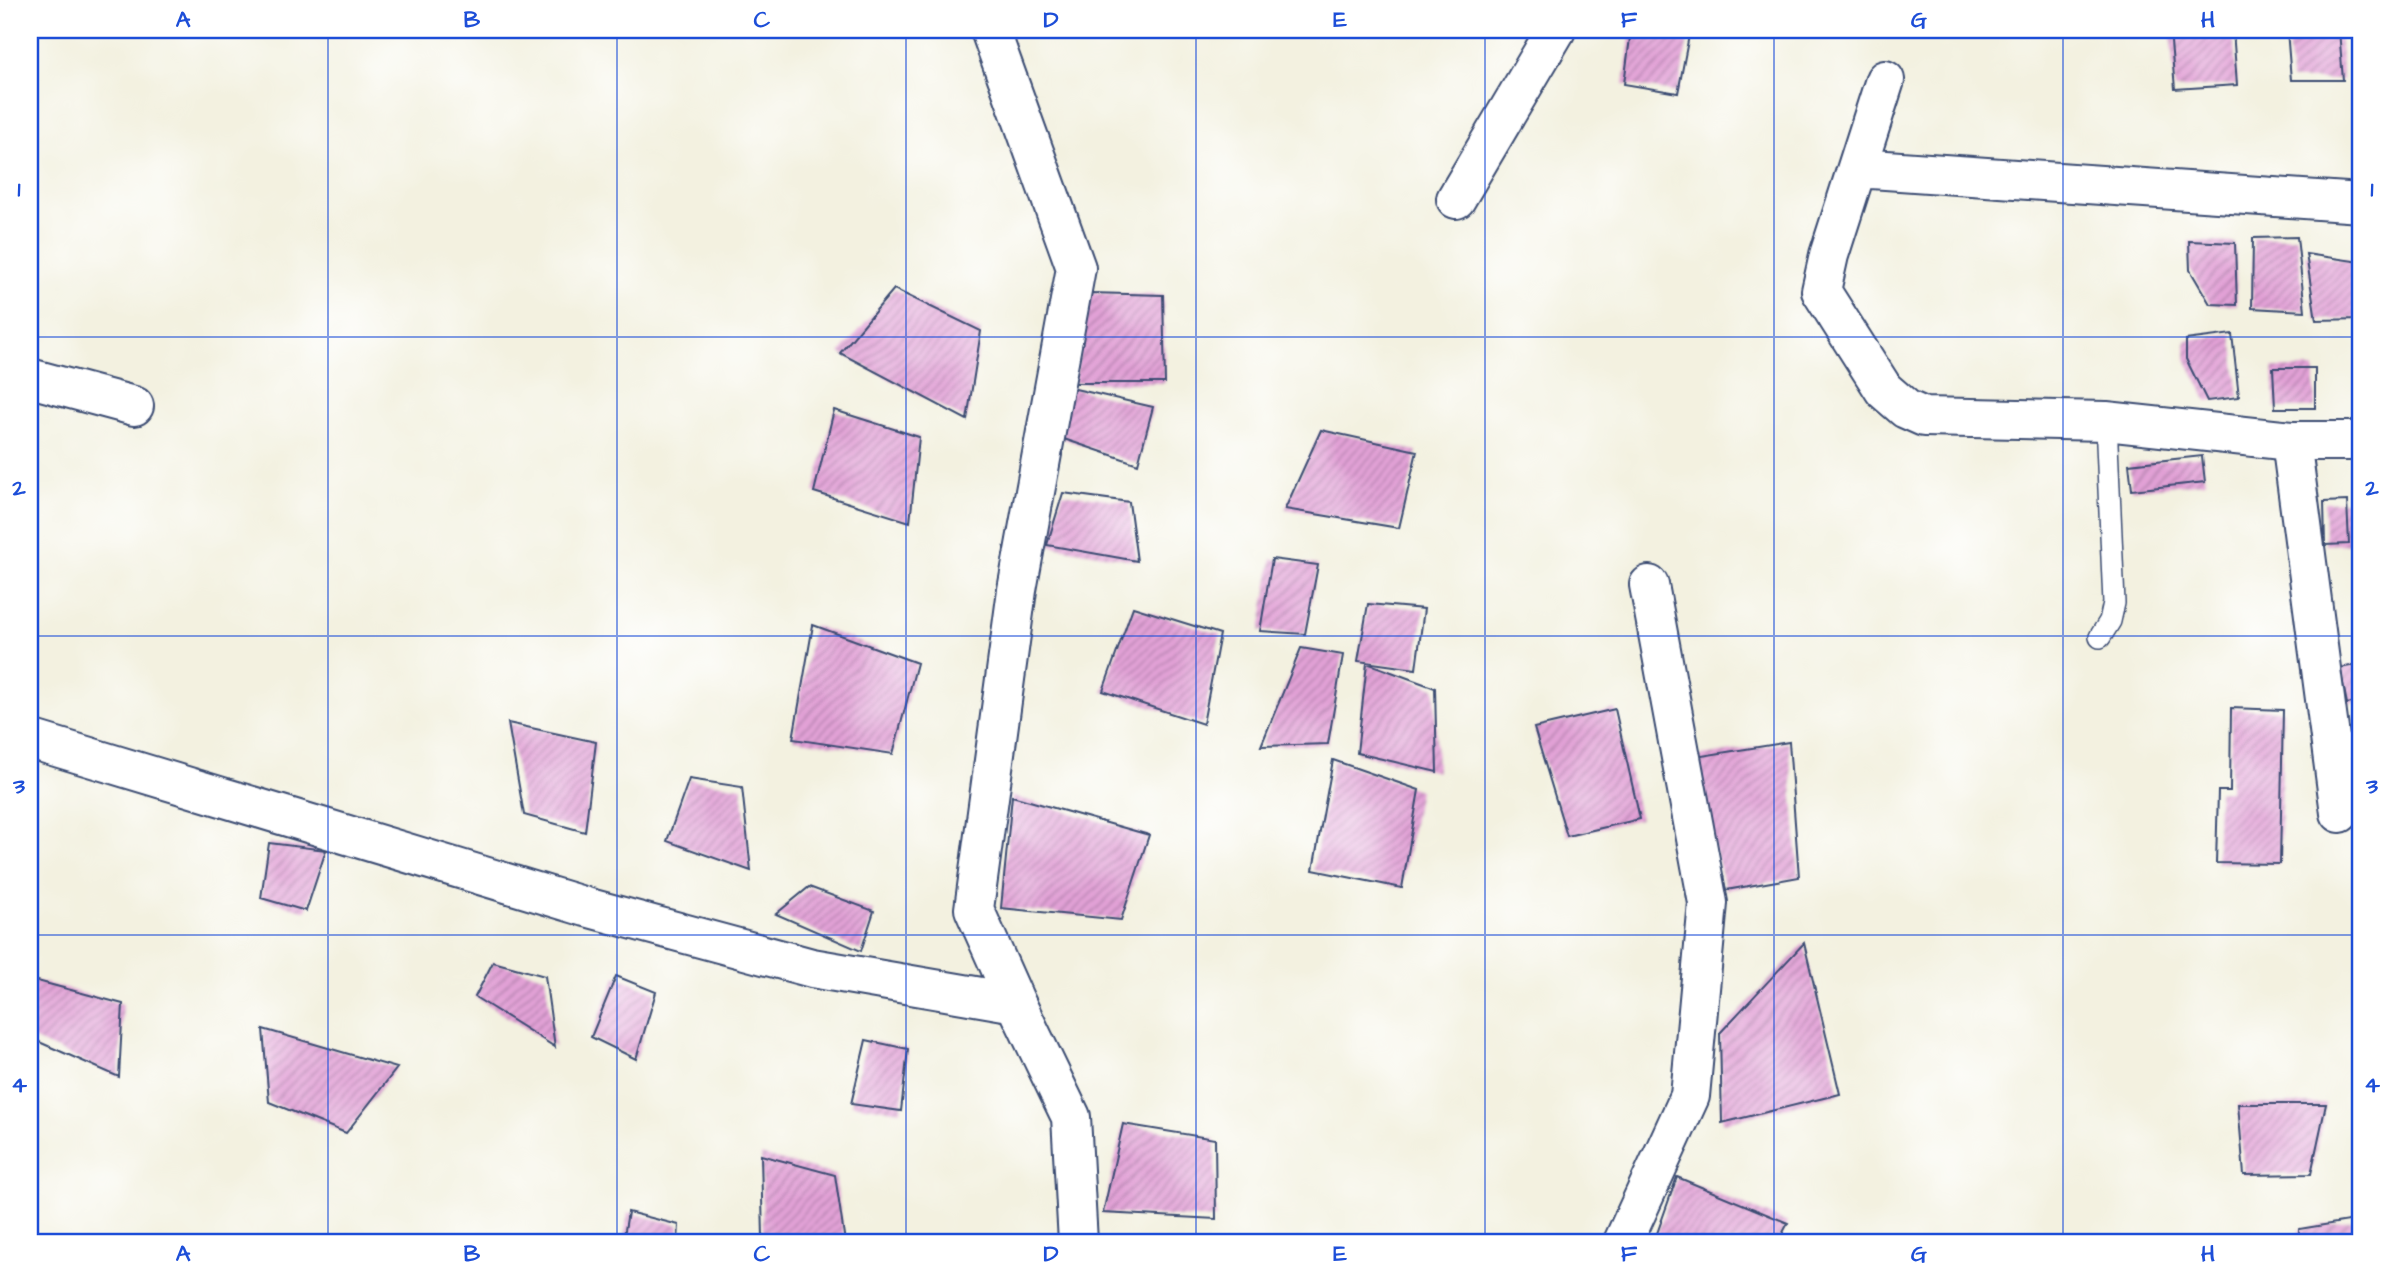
<svg xmlns="http://www.w3.org/2000/svg" width="2391" height="1272" viewBox="0 0 2391 1272" font-family="'Architects Daughter',sans-serif">
  <defs>
    <pattern id="building-hatch" width="6" height="6" patternUnits="userSpaceOnUse" patternTransform="scale(1.75)"><rect width="6" height="6" fill="#e2a1d6"/><path d="M-1 1l2-2M0 6l6-6M5 7l2-2" fill="none" stroke="#b684b1"/></pattern>
  </defs>
  <rect width="100%" height="100%" fill="#fff"/>
  <filter id="ink" filterUnits="userSpaceOnUse"><feTurbulence type="fractalNoise" baseFrequency=".0143" numOctaves="2"/><feDisplacementMap in="SourceGraphic" scale="14" xChannelSelector="R" yChannelSelector="G"/><feConvolveMatrix kernelMatrix="1 2 1 2 8 2 1 2 1" color-interpolation-filters="sRGB"/></filter>
  <filter id="wash" filterUnits="userSpaceOnUse"><feTurbulence type="fractalNoise" baseFrequency=".00686" numOctaves="4" result="noise"/><feDisplacementMap in="SourceGraphic" scale="28" xChannelSelector="R" yChannelSelector="G"/><feGaussianBlur stdDeviation="1.57" result="paint"/><feColorMatrix in="noise" values="0 0 0 0 0 0 0 0 0 0 0 0 0 0 0 0 0 1.4 0 .05"/><feComposite in="paint" operator="in"/></filter>
  <g filter="url(#wash)">
    <rect width="100%" height="100%" fill="#f3f1e0"/>
    <g id="blocks">
      <!-- building -->
      <path fill="url(#building-hatch)" d="M 1631,30 L 1690,30 L 1678,93 L 1624,84 Z
        M 2170,30 L 2233,30 L 2237,85 L 2175,89 Z
        M 2287,30 L 2339,30 L 2343,80 L 2291,80 Z
        M 2297,237 L 2305,311 L 2252,308 L 2253,238 Z
        M 2189,241 L 2235,243 L 2237,305 L 2210,304 L 2190,270 Z
        M 2306,254 L 2361,262 L 2361,319 L 2316,320 Z
        M 894,289 L 981,331 L 967,420 L 840,353 Z
        M 1090,293 L 1163,295 L 1165,383 L 1074,383 Z
        M 2232,334 L 2239,397 L 2207,401 L 2186,359 L 2186,340 Z
        M 2273,368 L 2315,368 L 2315,408 L 2275,408 Z
        M 1071,388 L 1153,407 L 1138,464 L 1055,436 Z
        M 834,410 L 919,437 L 910,522 L 814,492 Z
        M 1321,430 L 1417,451 L 1399,528 L 1285,509 Z
        M 2202,456 L 2205,482 L 2132,490 L 2129,464 Z
        M 1063,493 L 1129,502 L 1137,561 L 1047,545 Z
        M 2347,501 L 2349,544 L 2325,545 L 2324,502 Z
        M 1272,559 L 1318,565 L 1305,634 L 1260,631 Z
        M 1368,604 L 1424,609 L 1416,669 L 1358,661 Z
        M 1133,607 L 1220,634 L 1203,724 L 1103,691 Z
        M 813,625 L 917,663 L 893,754 L 793,739 Z
        M 1301,648 L 1343,655 L 1328,744 L 1261,746 Z
        M 1367,663 L 1435,688 L 1437,772 L 1357,753 Z
        M 2361,664 L 2361,701 L 2347,704 L 2340,668 Z
        M 2231,708 L 2283,710 L 2280,864 L 2216,863 L 2218,791 L 2230,791 Z
        M 1615,709 L 1640,819 L 1567,836 L 1534,728 Z
        M 508,723 L 596,742 L 585,832 L 524,815 Z
        M 1789,742 L 1799,877 L 1726,890 L 1689,758 Z
        M 1333,760 L 1419,790 L 1402,888 L 1313,870 Z
        M 689,779 L 742,787 L 751,871 L 667,841 Z
        M 1012,796 L 1149,835 L 1121,920 L 1001,908 Z
        M 269,843 L 326,850 L 306,911 L 261,898 Z
        M 809,887 L 874,911 L 861,951 L 776,914 Z
        M 1804,943 L 1840,1094 L 1722,1123 L 1720,1033 Z
        M 493,962 L 545,976 L 555,1047 L 475,997 Z
        M 616,976 L 656,992 L 636,1059 L 591,1037 Z
        M 30,979 L 123,1004 L 119,1077 L 30,1038 Z
        M 263,1029 L 397,1068 L 346,1133 L 269,1102 Z
        M 866,1040 L 908,1049 L 901,1111 L 851,1104 Z
        M 2238,1104 L 2326,1104 L 2311,1174 L 2244,1175 Z
        M 1123,1124 L 1215,1139 L 1216,1219 L 1103,1213 Z
        M 761,1155 L 835,1175 L 845,1242 L 805,1242 L 763,1238 Z
        M 1677,1177 L 1788,1223 L 1778,1242 L 1654,1242 Z
        M 628,1212 L 679,1225 L 678,1242 L 623,1242 Z
        M 2361,1219 L 2361,1242 L 2299,1242 L 2299,1229 Z"/>
    </g>
  </g>
  <g filter="url(#ink)">
    <use href="#blocks" fill-opacity="0" stroke="#3b4c72" stroke-width="2"/>
    <g fill="none" stroke-linecap="round" stroke-linejoin="round">
      <defs>
        <path id="lane" d="M 2100,637 L 2110,621 L 2114,603 L 2106,421"/>
        <path id="street" d="M 990,30 L 1076,268 L 1017,590 L 974,909 L 1016,1003 L 1071,1117 L 1078,1242
          M 1885,80 L 1829,255 L 1821,291 L 1884,390 L 1906,409 L 1924,417 L 2106,421 L 2291,441 L 2361,441
          M 1857,168 L 2361,203
          M 1456,199 L 1556,30
          M 30,378 L 134,406
          M 2291,441 L 2340,813
          M 30,739 L 586,907 L 812,968 L 1016,1003
          M 1623,1242 L 1690,1096 L 1708,903 L 1649,585"/>
      </defs>
      <!-- lane casing -->
      <use href="#lane" stroke="#3b4c72" stroke-width="24"/>
      <!-- street casing -->
      <use href="#street" stroke="#3b4c72" stroke-width="42"/>
      <!-- lane -->
      <use href="#lane" stroke="#fff" stroke-width="21"/>
      <!-- street -->
      <use href="#street" stroke="#fff" stroke-width="38"/>
    </g>
  </g>
  <!-- grid -->
  <path fill="none" stroke="#1d4ed8" stroke-width="2" stroke-opacity="0.55" d="M 328,30 L 328,1242M 617,30 L 617,1242M 906,30 L 906,1242M 1196,30 L 1196,1242M 1485,30 L 1485,1242M 1774,30 L 1774,1242M 2063,30 L 2063,1242M 30,337 L 2361,337M 30,636 L 2361,636M 30,935 L 2361,935"/>
  <!-- margin -->
  <rect width="2391" height="1272" fill="none" stroke="#fff" stroke-width="77"/>
  <rect x="38" y="38" width="2314" height="1196" fill="none" stroke="#1d4ed8" stroke-width="2.5"/>
  <g font-size="23" text-anchor="middle" font-weight="bold" fill="#1d4ed8">
    <text x="183" y="27">A</text>
    <text x="472" y="27">B</text>
    <text x="762" y="27">C</text>
    <text x="1051" y="27">D</text>
    <text x="1340" y="27">E</text>
    <text x="1629" y="27">F</text>
    <text x="1919" y="27">G</text>
    <text x="2208" y="27">H</text>
    <text x="19" y="196">1</text>
    <text x="2372" y="196">1</text>
    <text x="19" y="495">2</text>
    <text x="2372" y="495">2</text>
    <text x="19" y="793">3</text>
    <text x="2372" y="793">3</text>
    <text x="19" y="1092">4</text>
    <text x="2372" y="1092">4</text>
    <text x="183" y="1261">A</text>
    <text x="472" y="1261">B</text>
    <text x="762" y="1261">C</text>
    <text x="1051" y="1261">D</text>
    <text x="1340" y="1261">E</text>
    <text x="1629" y="1261">F</text>
    <text x="1919" y="1261">G</text>
    <text x="2208" y="1261">H</text>
  </g>
</svg>
